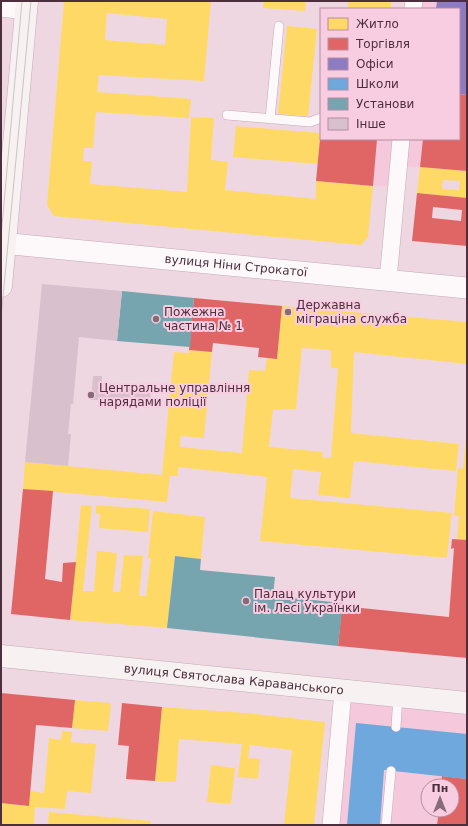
<svg xmlns="http://www.w3.org/2000/svg" width="468" height="826" viewBox="0 0 468 826" font-family="'DejaVu Sans',sans-serif">
  <rect width="100%" height="100%" fill="#efd7e2"/>
  <!-- built -->
  <path fill="#f5c8dc" fill-rule="evenodd" d="M 418,1 L 467,1 L 467,171 L 403,166 L 405,139 L 459,139 L 459,9 L 417,9 Z
    M 321,126 L 321,139 L 399,139 L 395,187 L 316,181 Z
    M 346,695 L 467,706 L 467,825 L 334,825 ZM 428,786 L 452,786 L 452,810 L 428,810 Z"/>
  <!-- homes -->
  <path fill="#ffd966" fill-rule="evenodd" d="M 64,1 L 211,1 L 204,81 L 99,75 L 97,92 L 191,99 L 189,118 L 96,112 L 93,148 L 84,148 L 83,161 L 92,161 L 90,184 L 187,192 L 191,117 L 214,118 L 211,160 L 228,162 L 225,190 L 316,199 L 316,181 L 373,186 L 368,237 L 361,245 L 54,216 L 47,205 ZM 107,13 L 167,19 L 165,45 L 105,40 Z
    M 264,1 L 306,2 L 305,11 L 263,8 Z
    M 348,1 L 391,1 L 391,9 L 348,9 Z
    M 287,26 L 317,29 L 308,116 L 278,114 Z
    M 236,126 L 320,133 L 318,164 L 233,157 Z
    M 420,167 L 467,171 L 467,198 L 417,193 ZM 443,180 L 460,181 L 459,190 L 442,189 Z
    M 282,306 L 467,322 L 467,364 L 354,352 L 351,433 L 459,444 L 456,471 L 354,461 L 350,498 L 318,495 L 321,472 L 293,469 L 290,498 L 452,513 L 447,558 L 260,541 L 267,477 L 178,467 L 178,476 L 170,476 L 167,502 L 23,489 L 25,462 L 162,475 L 174,352 L 189,353 L 189,350 L 212,352 L 204,438 L 181,436 L 180,447 L 242,453 L 249,370 L 265,371 L 267,358 L 277,359 ZM 302,348 L 331,350 L 331,368 L 338,368 L 331,458 L 322,457 L 323,452 L 269,447 L 273,410 L 296,409 Z
    M 466,438 L 467,438 L 467,540 L 457,539 L 459,516 L 454,516 L 458,468 L 463,469 Z
    M 81,505 L 92,506 L 83,591 L 94,591 L 97,551 L 117,553 L 113,592 L 120,592 L 124,555 L 143,556 L 139,596 L 146,596 L 151,558 L 148,558 L 153,511 L 205,517 L 201,559 L 175,556 L 167,628 L 70,620 Z
    M 96,505 L 150,509 L 148,532 L 99,528 L 100,514 L 96,514 Z
    M 75,700 L 111,703 L 108,731 L 72,728 Z
    M 162,707 L 245,713 L 325,722 L 314,825 L 284,825 L 292,750 L 250,745 L 248,758 L 260,759 L 258,779 L 238,777 L 242,744 L 179,739 L 176,782 L 155,781 Z
    M 62,731 L 72,732 L 71,742 L 96,744 L 91,793 L 67,791 L 65,809 L 35,807 L 34,825 L 1,825 L 1,803 L 29,806 L 30,791 L 44,793 L 49,738 L 61,740 Z
    M 211,765 L 235,768 L 231,804 L 207,802 Z
    M 49,812 L 151,821 L 150,825 L 48,825 Z"/>
  <!-- shops -->
  <path fill="#e06666" fill-rule="evenodd" d="M 459,94 L 467,95 L 467,171 L 420,167 L 423,139 L 459,139 Z
    M 320,139 L 377,139 L 373,186 L 316,181 Z
    M 417,193 L 467,198 L 467,246 L 412,241 ZM 433,207 L 462,210 L 461,221 L 432,218 Z
    M 194,298 L 282,306 L 277,359 L 258,357 L 259,348 L 213,343 L 212,352 L 189,350 Z
    M 23,489 L 53,491 L 45,579 L 62,582 L 63,563 L 76,562 L 70,620 L 11,614 Z
    M 452,539 L 467,540 L 467,658 L 338,646 L 342,606 L 449,617 L 454,548 L 451,549 Z
    M 1,693 L 75,700 L 72,728 L 36,725 L 29,806 L 1,803 Z
    M 122,703 L 162,707 L 155,781 L 126,779 L 129,746 L 118,745 Z
    M 442,776 L 467,779 L 467,825 L 437,825 L 439,810 L 452,810 L 452,786 L 441,786 Z"/>
  <!-- offices -->
  <path fill="#8e7cc3" d="M 437,1 L 467,2 L 467,95 L 459,94 L 459,9 L 436,9 Z"/>
  <!-- schools -->
  <path fill="#6fa8dc" d="M 356,723 L 467,734 L 467,779 L 384,770 L 380,825 L 347,825 Z"/>
  <!-- public -->
  <path fill="#76a5af" d="M 122,291 L 194,298 L 190,347 L 117,341 Z
    M 175,556 L 201,559 L 200,570 L 275,577 L 273,596 L 343,603 L 338,646 L 167,628 Z"/>
  <!-- building -->
  <path fill="#d8c0cc" d="M 42,284 L 122,291 L 117,341 L 79,337 L 73,404 L 71,404 L 68,434 L 71,434 L 68,466 L 25,462 Z
    M 93,376 L 102,376 L 102,385 L 151,387 L 150,406 L 140,406 L 140,408 L 100,406 L 101,400 L 91,400 Z"/>
  <g fill="none" stroke-linecap="round" stroke-linejoin="round">
    <defs>
      <path id="service" d="M 227,115 L 310,122 L 321,118
        M 270,119 L 279,26
        M 396,727 L 398,696
        M 386,825 L 391,771"/>
      <path id="minor" d="M 413,9 L 414,1
        M 388,280 L 401,139
        M 331,825 L 343,691"/>
      <g id="tertiary">
        <path d="M 1,6 L 26,9"/>
        <path id="s1" d="M 1,243 L 467,288"/>
      </g>
      <g id="secondary">
        <path d="M 1,286 L 27,1"/>
        <path id="s2" d="M 1,656 L 467,703"/>
      </g>
    </defs>
    <!-- service casing -->
    <use href="#service" stroke="#c0a9b4" stroke-width="10"/>
    <!-- minor casing -->
    <use href="#minor" stroke="#c0a9b4" stroke-width="18"/>
    <!-- tertiary casing -->
    <use href="#tertiary" stroke="#c0a9b4" stroke-width="22"/>
    <!-- secondary casing -->
    <use href="#secondary" stroke="#c0a9b4" stroke-width="23"/>
    <!-- service -->
    <use href="#service" stroke="#fdf9fb" stroke-width="9"/>
    <!-- minor -->
    <use href="#minor" stroke="#fdf9fb" stroke-width="17"/>
    <!-- tertiary -->
    <use href="#tertiary" stroke="#fdf9fb" stroke-width="21"/>
    <!-- secondary -->
    <use href="#secondary" stroke="#f8f1f2" stroke-width="22"/>
    <!-- tram -->
    <path stroke="#cac3c6" stroke-width="1" d="M 1,237 L 22,1
      M 1,318 L 31,1"/>
  </g>
  <!-- markers -->
  <g fill="#856a77" stroke="#f9cde1" stroke-width="1.5">
    <circle cx="288" cy="312" r="4"/>
    <circle cx="156" cy="319" r="4"/>
    <circle cx="91" cy="395" r="4"/>
    <circle cx="246" cy="601" r="4"/>
  </g>
  <g text-anchor="middle" dominant-baseline="central" stroke-width="4" stroke-linejoin="round" paint-order="stroke">
    <!-- street labels -->
    <g font-size="12" fill="#4c2f3d" stroke="#f9cde1">
      <text stroke="none"><textPath href="#s1" startOffset="236">вулиця Ніни Строкатої</textPath></text>
      <text stroke="none"><textPath href="#s2" startOffset="234">вулиця Святослава Караванського</textPath></text>
    </g>
    <!-- poi labels -->
    <g font-size="12" fill="#4c2f3d" stroke="#f9cde1" text-anchor="start">
      <text x="296" y="305">Державна<tspan x="296" dy="14">міграціна служба</tspan></text>
      <text x="164" y="312">Пожежна<tspan x="164" dy="14">частина № 1</tspan></text>
      <text x="99" y="388">Центральне управління<tspan x="99" dy="14">нарядами поліції</tspan></text>
      <text x="254" y="594">Палац культури<tspan x="254" dy="14">ім. Лесі Українки</tspan></text>
    </g>
  </g>
  <!-- border -->
  <rect width="468" height="826" fill="none" stroke="#4c2f3d" stroke-width="4"/>
  <!-- legend -->
  <rect x="320" y="8" width="140" height="132" fill="#f9cde1" stroke="#b48e9f"/>
  <rect x="328" y="18" width="20" height="12" fill="#ffd966" stroke="#b48e9f"/>
  <text x="356" y="28" font-size="12" fill="#4c2f3d">Житло</text>
  <rect x="328" y="38" width="20" height="12" fill="#e06666" stroke="#b48e9f"/>
  <text x="356" y="48" font-size="12" fill="#4c2f3d">Торгівля</text>
  <rect x="328" y="58" width="20" height="12" fill="#8e7cc3" stroke="#b48e9f"/>
  <text x="356" y="68" font-size="12" fill="#4c2f3d">Офіси</text>
  <rect x="328" y="78" width="20" height="12" fill="#6fa8dc" stroke="#b48e9f"/>
  <text x="356" y="88" font-size="12" fill="#4c2f3d">Школи</text>
  <rect x="328" y="98" width="20" height="12" fill="#76a5af" stroke="#b48e9f"/>
  <text x="356" y="108" font-size="12" fill="#4c2f3d">Установи</text>
  <rect x="328" y="118" width="20" height="12" fill="#d8c0cc" stroke="#b48e9f"/>
  <text x="356" y="128" font-size="12" fill="#4c2f3d">Інше</text>
  <!-- north arrow -->
  <g transform="translate(440 798)"><circle r="19" fill="#f9cde1" stroke="#b48e9f"/>
  <path d="M0-3L7 15L0 10L-7 15Z" fill="#856a77"/>
  <text y="-6" font-size="11" font-weight="bold" text-anchor="middle" fill="#4c2f3d">Пн</text>
  </g>
</svg>
